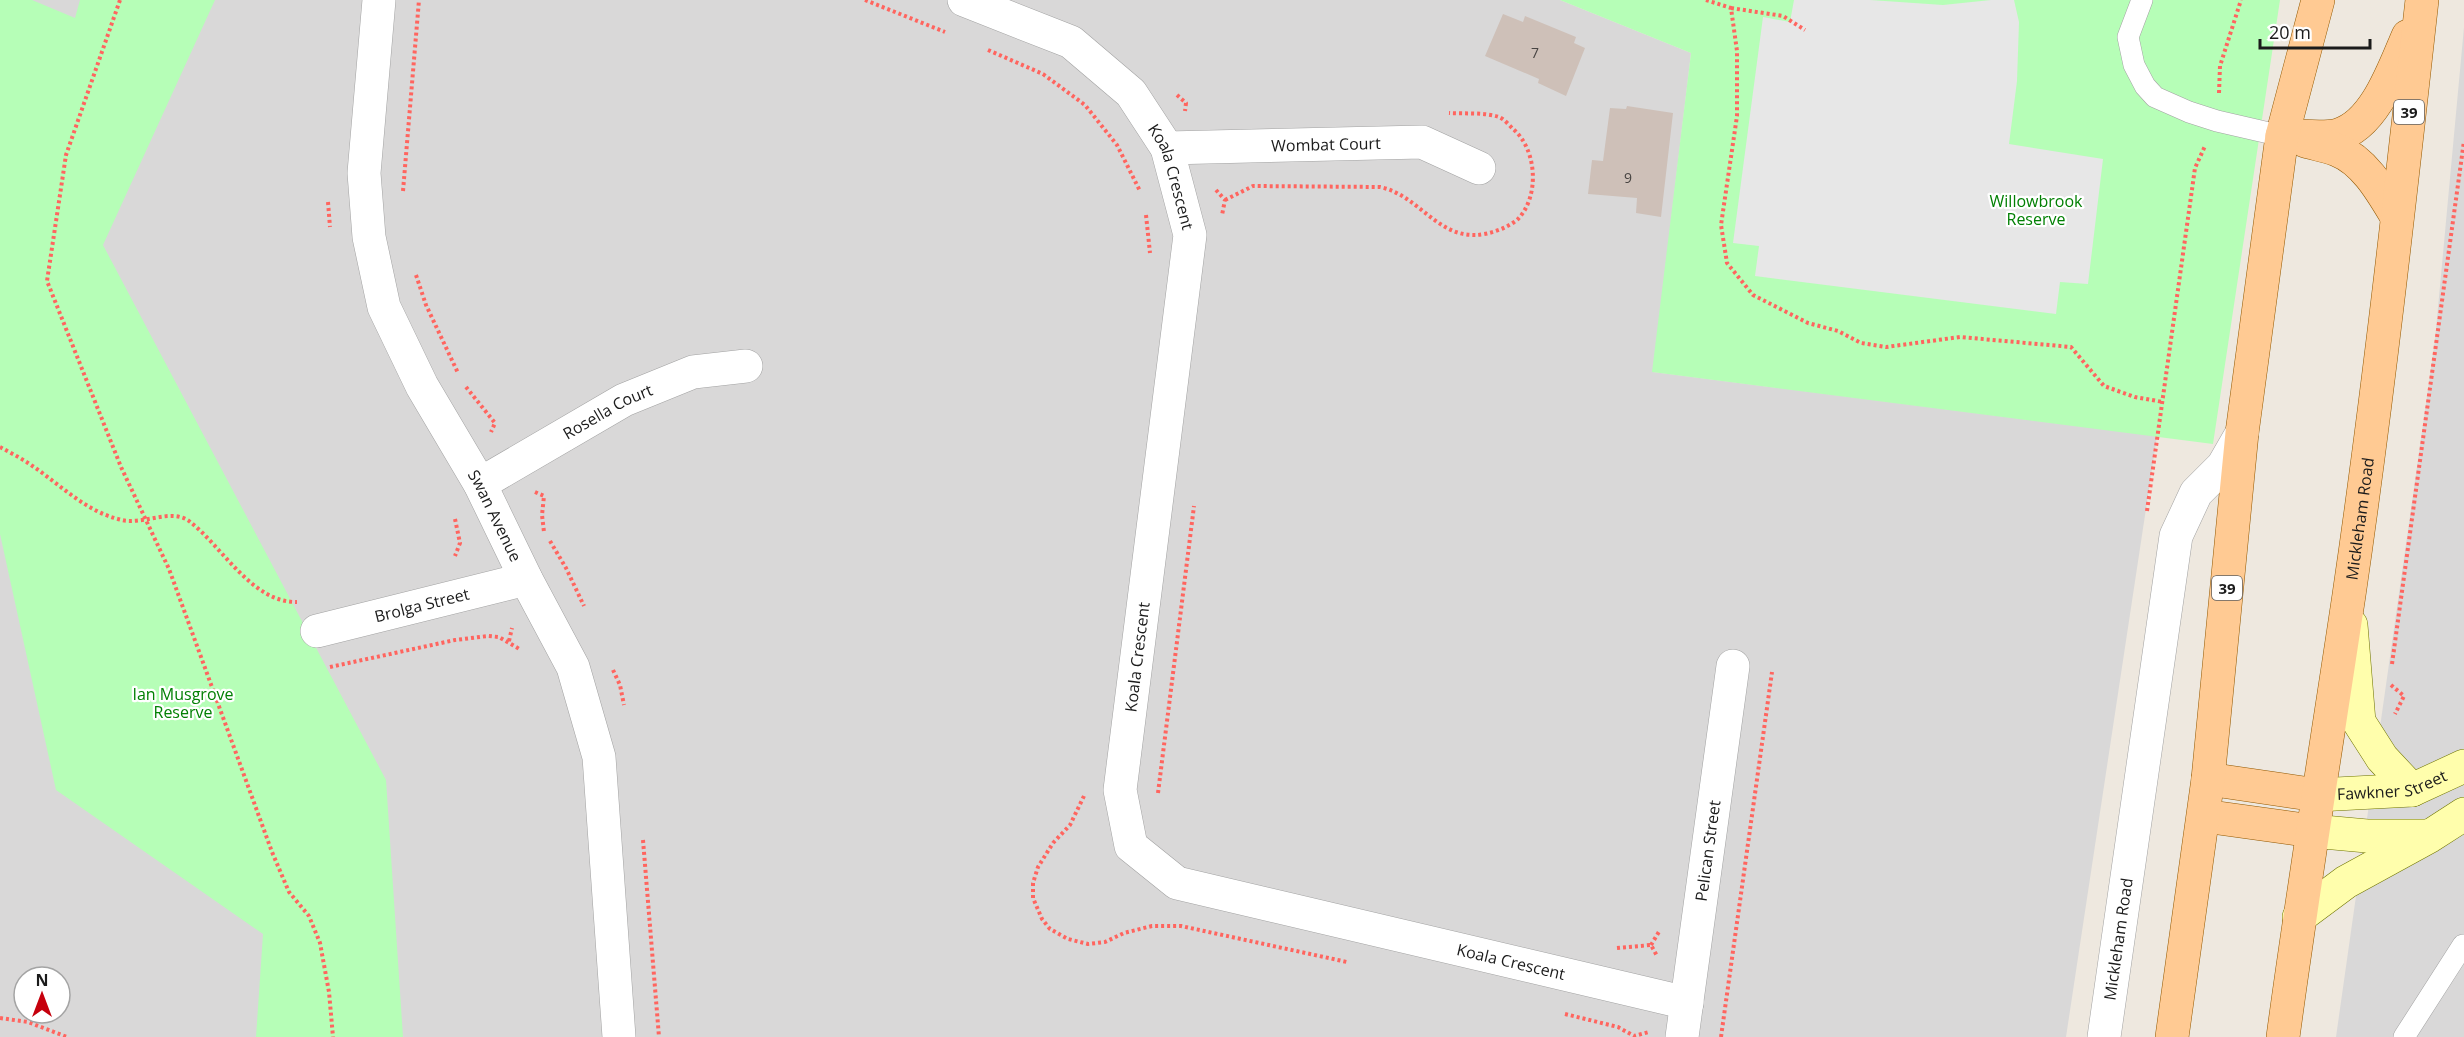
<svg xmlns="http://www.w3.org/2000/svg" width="2464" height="1037" viewBox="0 0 2464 1037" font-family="'Open Sans',sans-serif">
  <rect width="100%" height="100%" fill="#eee8df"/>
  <!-- residential -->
  <path fill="#d9d8d8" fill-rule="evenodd" d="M 0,0 L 1560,0 L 1691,53 L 1653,372 L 2157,436 L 2066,1037 L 0,1037 ZM 24,977 L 60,977 L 60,1013 L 24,1013 Z
    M 2464,27 L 2464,1037 L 2336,1037 L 2435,340 Z"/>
  <!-- park -->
  <path fill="#b6feb7" d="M 0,0 L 32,0 L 75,18 L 80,0 L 215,0 L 103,245 L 386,780 L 403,1037 L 256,1037 L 263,934 L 56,790 L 0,534 Z
    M 1560,0 L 2280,0 L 2213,444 L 1652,372 L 1691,53 Z"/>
  <!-- parking -->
  <path fill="#e7e7e7" d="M 1794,0 L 1870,0 L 1943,5 L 1991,0 L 2014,0 L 2019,22 L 2017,81 L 2009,144 L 2103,159 L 2088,284 L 2060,282 L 2056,314 L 1755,276 L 1759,246 L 1733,243 L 1763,17 L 1790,22 Z"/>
  <!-- building -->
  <path fill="#cec0b8" d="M 1503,14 L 1523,22 L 1525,16 L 1576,37 L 1574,43 L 1585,48 L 1566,96 L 1538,83 L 1539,79 L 1485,56 Z
    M 1627,106 L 1673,113 L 1661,217 L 1636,213 L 1637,198 L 1588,194 L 1592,160 L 1603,161 L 1610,108 L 1626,109 Z"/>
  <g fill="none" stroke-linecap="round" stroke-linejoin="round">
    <defs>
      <path id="lane" d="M 2142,0 L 2128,37 L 2134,65 L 2145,86 L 2155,97 L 2189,112 L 2217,121 L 2282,136
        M 2404,1037 L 2463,945"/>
      <g id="street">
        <path id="s1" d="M 379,0 L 364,173 L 369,237 L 384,307 L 422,386 L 480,484 L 526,579 L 573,667 L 599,757 L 619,1037"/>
        <path id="s2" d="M 964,0 L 1071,42 L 1131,93 L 1167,148 L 1190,235 L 1120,790 L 1131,846 L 1177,883 L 1687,1003"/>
        <path id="s3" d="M 1167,148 L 1422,142 L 1479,168"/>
        <path id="s4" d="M 480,484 L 624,400 L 693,372 L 746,366"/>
        <path id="s5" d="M 317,631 L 526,579"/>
        <path id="s6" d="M 1682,1037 L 1733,666"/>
        <path id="s7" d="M 2104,1037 L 2176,536 L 2196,493 L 2223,466 L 2242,433"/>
      </g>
      <g id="secondary">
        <path d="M 2351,625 L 2359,722 L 2382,758 L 2412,790"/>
        <path id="s8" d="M 2317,795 L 2412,790 L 2464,766"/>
        <path d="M 2312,831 L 2367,836 L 2428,836"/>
        <path d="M 2299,917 L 2346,882 L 2430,836 L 2464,814"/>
      </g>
      <g id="primary">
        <path d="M 2282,136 C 2298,135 2324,139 2338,135 C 2375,125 2394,68 2408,36"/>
        <path d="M 2305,141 C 2315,144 2327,146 2337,150 C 2365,161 2382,192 2397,217"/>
        <path d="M 2208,779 L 2317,795"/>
        <path d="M 2204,816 L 2312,831"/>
        <path d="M 2172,1037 L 2208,779 L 2242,433 L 2282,136 L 2318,0"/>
        <path id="s9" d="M 2283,1037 C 2303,889 2327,742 2349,595 C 2378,397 2400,198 2422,0"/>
      </g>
    </defs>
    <!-- lane casing -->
    <use href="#lane" stroke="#a2a2a2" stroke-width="22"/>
    <!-- street casing -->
    <use href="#street" stroke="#a2a2a2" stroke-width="34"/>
    <!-- secondary casing -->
    <use href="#secondary" stroke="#6f7400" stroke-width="34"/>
    <!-- primary casing -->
    <use href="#primary" stroke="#925800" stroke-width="34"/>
    <!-- path -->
    <path stroke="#ff655f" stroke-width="4" stroke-dasharray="3 3" stroke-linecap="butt" d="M 120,0 L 66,155 L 47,281 L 121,467 L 169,569 L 272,852 L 289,892 L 309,916 L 320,943 L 329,992 L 333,1037
      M 865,0 L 945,32
      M 1706,0 L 1731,8 L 1737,51 L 1737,116 L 1721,225 L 1727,263 L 1753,295 L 1808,323 L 1838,331 L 1861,343 L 1886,347 L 1960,337 L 2071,347 L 2104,386 L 2135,397 L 2163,402
      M 1731,8 L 1783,16 L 1805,30
      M 988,50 L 1043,74 L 1085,105 L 1117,145 L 1140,191
      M 2219,93 L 2220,66 L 2241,0
      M 1177,95 L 1186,103 L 1185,111
      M 1216,190 L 1225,200 L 1222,215
      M 403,191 L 419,0
      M 1225,200 L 1253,186 L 1380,187 C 1418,195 1436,236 1475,235 C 1488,235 1508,228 1518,219 C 1540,196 1537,149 1513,129 C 1509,125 1504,119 1499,117 C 1484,112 1464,114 1449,113
      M 328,202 L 330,227
      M 1146,215 L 1150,253
      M 416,275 L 426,305 L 458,373
      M 466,387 L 495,423 L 491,432
      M 0,447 C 9,452 19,457 28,463 C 59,483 85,512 122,520 C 143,525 171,508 189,521 C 222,546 252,603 297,602
      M 535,492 L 544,496 L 542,515 L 544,532
      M 2147,511 L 2195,168 L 2205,146
      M 455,519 L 460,543 L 455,556
      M 550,541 L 566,568 L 584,606
      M 509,641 L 512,628
      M 2392,664 L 2464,141
      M 330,667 L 455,640 L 488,636 L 499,637 L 521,650
      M 613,670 L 620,685 L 624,705
      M 2391,685 L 2404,696 L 2395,714
      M 1158,793 L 1194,506
      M 1084,796 L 1070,825 L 1053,843 L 1038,867 L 1033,883 L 1033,898 L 1042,919 L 1050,929 L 1068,939 L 1088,944 L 1105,942 L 1124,933 L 1152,926 L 1181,926 L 1347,962
      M 643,840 L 659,1037
      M 1651,945 L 1660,930
      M 1617,948 L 1651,945 L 1657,956
      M 1565,1014 L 1618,1027 L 1634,1036 L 1649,1032
      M 0,1018 L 28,1022 L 67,1037
      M 1721,1037 L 1772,672"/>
    <!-- lane -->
    <use href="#lane" stroke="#fff" stroke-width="21"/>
    <!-- street -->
    <use href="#street" stroke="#fff" stroke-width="33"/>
    <!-- secondary -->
    <use href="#secondary" stroke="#fffeac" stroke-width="33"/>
    <!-- primary -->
    <use href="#primary" stroke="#ffca93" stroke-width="33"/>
  </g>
  <g text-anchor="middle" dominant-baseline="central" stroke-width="4.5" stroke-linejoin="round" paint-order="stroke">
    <!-- number labels -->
    <g font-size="14" fill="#484442">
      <text x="1535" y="52">7</text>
      <text x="1628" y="177">9</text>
    </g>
    <!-- shield labels -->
    <g fill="#fff" stroke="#5f5f5f" stroke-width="1.5">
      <rect x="2394" y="100" width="30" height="24" rx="4.5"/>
      <rect x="2212" y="576" width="30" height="24" rx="4.5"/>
    </g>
    <g font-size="15" font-weight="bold" fill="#1b1b1b">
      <text x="2409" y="112">39</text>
      <text x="2227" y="588">39</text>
    </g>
    <!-- street labels -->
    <g font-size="16" fill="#1b1b1b" stroke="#fff">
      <text stroke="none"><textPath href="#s3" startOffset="159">Wombat Court</textPath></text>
      <text stroke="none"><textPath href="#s2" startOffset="288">Koala Crescent</textPath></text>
      <text stroke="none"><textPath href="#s4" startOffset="147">Rosella Court</textPath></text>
      <text stroke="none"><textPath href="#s1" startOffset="546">Swan Avenue</textPath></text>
      <text stroke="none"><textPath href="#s9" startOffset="524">Mickleham Road</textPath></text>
      <text stroke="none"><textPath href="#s5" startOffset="108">Brolga Street</textPath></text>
      <text transform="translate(1137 657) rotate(-83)">Koala Crescent</text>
      <text stroke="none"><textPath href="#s8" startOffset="76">Fawkner Street</textPath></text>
      <text stroke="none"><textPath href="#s6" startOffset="188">Pelican Street</textPath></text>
      <text stroke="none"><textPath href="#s7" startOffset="99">Mickleham Road</textPath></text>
      <text stroke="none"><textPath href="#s2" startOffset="1368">Koala Crescent</textPath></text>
    </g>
    <!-- park labels -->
    <g font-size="16" fill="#028004" stroke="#fff">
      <text x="2036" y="201">Willowbrook<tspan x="2036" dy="18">Reserve</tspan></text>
      <text x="183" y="694">Ian Musgrove<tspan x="183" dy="18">Reserve</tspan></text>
    </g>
  </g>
  <!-- north arrow -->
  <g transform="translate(42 995)"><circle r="28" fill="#ffffff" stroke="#a4a4a4" stroke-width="1.5"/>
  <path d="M0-4.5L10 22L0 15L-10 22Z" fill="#c6000d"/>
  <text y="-9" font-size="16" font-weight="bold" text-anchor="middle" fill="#1b1b1b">N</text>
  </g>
  <!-- scale -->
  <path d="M2260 39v9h110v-9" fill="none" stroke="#1b1b1b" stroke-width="3"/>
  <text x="2269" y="39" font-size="18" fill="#1b1b1b" stroke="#ffffff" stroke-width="4.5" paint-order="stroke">20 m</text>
</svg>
